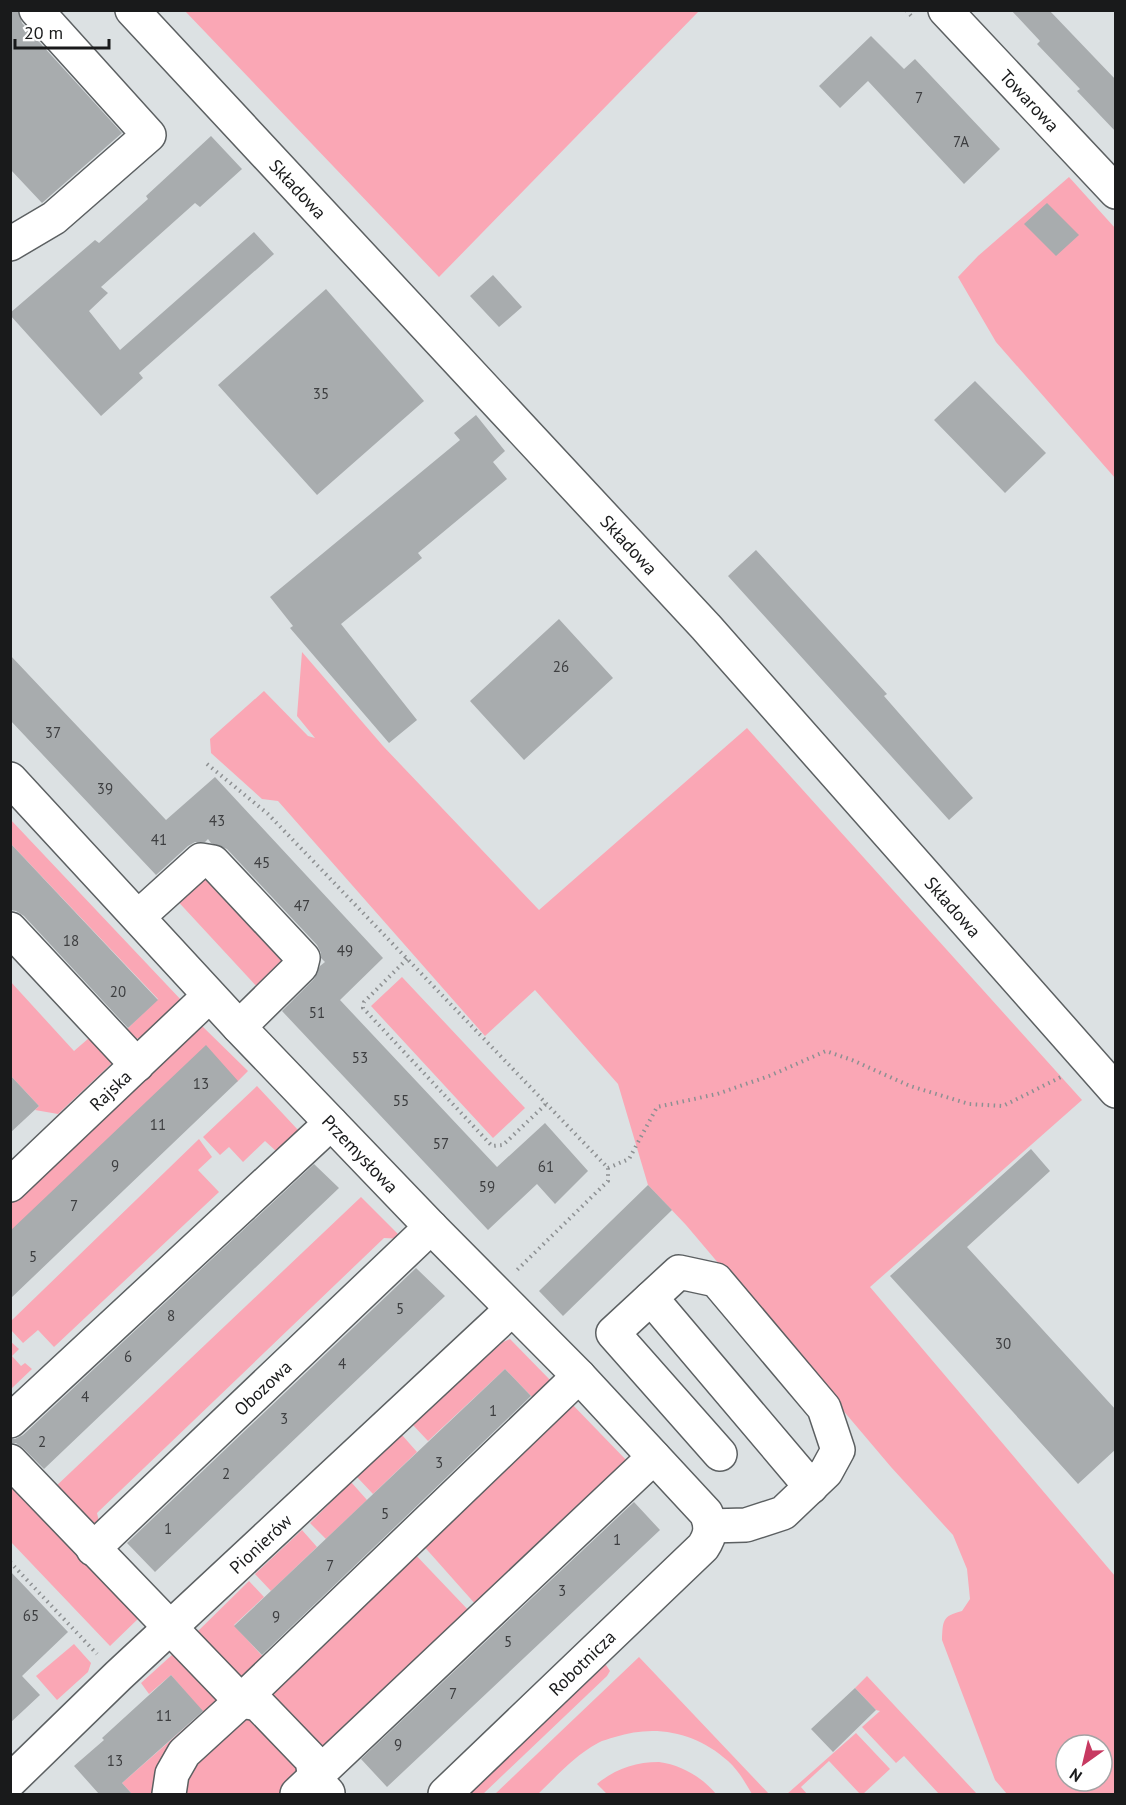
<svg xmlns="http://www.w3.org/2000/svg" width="1126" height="1805" viewBox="0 0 1126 1805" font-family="'PT Sans',sans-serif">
  <rect width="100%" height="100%" fill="#dce1e3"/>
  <!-- green -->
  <path fill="#faa7b5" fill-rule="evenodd" d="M 185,11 L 699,11 L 439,277 Z
    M 1069,177 L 1115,228 L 1115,478 L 996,342 L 958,277 L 978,256 Z
    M 302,652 L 383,746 L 539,910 L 747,728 L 1082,1100 L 870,1287 L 1115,1576 L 1115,1794 L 1007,1794 L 995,1780 L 942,1640 C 943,1621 942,1616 962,1611 L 970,1599 L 967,1569 L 953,1535 L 891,1467 L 686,1225 L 648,1185 L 618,1084 L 535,990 L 485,1036 L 278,801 L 262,799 L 211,753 L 210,739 L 264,691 L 308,736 L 315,738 L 297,716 ZM 1066,1745 L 1102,1745 L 1102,1781 L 1066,1781 Z
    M 10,819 L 183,1002 L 144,1039 L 134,1038 L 125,1031 L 158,999 L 11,844 Z
    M 210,874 L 284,954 L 285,967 L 259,989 L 172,895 Z
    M 402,977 L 525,1108 L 493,1138 L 371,1006 Z
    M 10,981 L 74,1051 L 89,1038 L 112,1063 L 58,1114 L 35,1110 L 39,1106 L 11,1076 Z
    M 201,1025 L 248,1071 L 238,1081 L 11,1231 L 11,1201 Z
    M 257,1086 L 298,1130 L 276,1151 L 265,1141 L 243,1162 L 229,1147 L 220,1155 L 203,1137 Z
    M 199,1139 L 212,1157 L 198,1170 L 219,1192 L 54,1347 L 38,1330 L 23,1343 L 11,1330 L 11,1321 Z
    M 361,1197 L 403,1239 L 384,1238 L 97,1513 L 101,1530 L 88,1527 L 53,1489 Z
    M 510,1339 L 553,1383 L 535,1400 L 505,1369 L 428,1441 L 412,1424 L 503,1342 Z
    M 10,1341 L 19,1349 L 12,1356 L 21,1366 L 25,1363 L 32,1369 L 11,1389 Z
    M 569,1401 L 629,1463 L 477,1606 L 421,1543 Z
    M 402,1435 L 417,1452 L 373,1494 L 357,1477 Z
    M 10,1478 L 141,1616 L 110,1646 L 11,1542 Z
    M 351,1482 L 367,1500 L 326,1539 L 310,1523 Z
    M 302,1530 L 317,1547 L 271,1591 L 255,1574 Z
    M 411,1550 L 472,1614 L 322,1757 L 261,1692 Z
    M 249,1581 L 264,1597 L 234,1625 L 264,1658 L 248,1673 L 237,1679 L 195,1634 Z
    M 74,1644 L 91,1663 L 88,1672 L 57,1700 L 36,1676 Z
    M 173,1654 L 219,1699 L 167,1764 L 153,1786 L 153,1794 L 132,1794 L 122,1783 L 203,1712 L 171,1675 L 149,1694 L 141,1683 Z
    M 639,1657 L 769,1794 L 752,1794 C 745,1782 738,1770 728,1761 C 696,1732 655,1724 615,1737 C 609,1739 603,1740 598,1743 C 574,1756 557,1776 538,1794 L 495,1794 Z
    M 604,1662 L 610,1671 L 607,1676 L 483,1794 L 465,1794 Z
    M 867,1676 L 977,1794 L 939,1794 L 904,1756 L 896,1763 L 862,1727 L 880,1711 L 876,1710 L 855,1688 Z
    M 242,1710 L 300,1762 L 300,1776 L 280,1794 L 177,1794 L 183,1767 Z
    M 856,1733 L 890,1769 L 863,1794 L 860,1794 L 829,1761 L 801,1787 L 807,1794 L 787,1794 Z
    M 659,1762 C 681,1765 702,1777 716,1794 L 607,1794 L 597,1784 C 615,1769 635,1762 659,1762 Z"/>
  <!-- building -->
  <path fill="#a8acae" d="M 10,10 L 18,10 L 22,23 L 122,133 L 42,203 L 10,169 Z
    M 1011,10 L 1049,10 L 1116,80 L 1116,132 L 1077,91 L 1080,89 L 1037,44 L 1040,41 Z
    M 871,36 L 904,69 L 915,59 L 1000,149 L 964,184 L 868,81 L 840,108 L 819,86 Z
    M 211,136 L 242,169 L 200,207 L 195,203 L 101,287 L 108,293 L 89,311 L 120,350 L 254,232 L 274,254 L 139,373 L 143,378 L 101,416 L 10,315 L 10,313 L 95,240 L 99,243 L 148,199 L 146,196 Z
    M 1047,203 L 1079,235 L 1056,256 L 1024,224 Z
    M 493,275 L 522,307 L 499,327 L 470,296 Z
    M 326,289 L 424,401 L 317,495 L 218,385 Z
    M 975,381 L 1046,453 L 1005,493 L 934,420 Z
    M 476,415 L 505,451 L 493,462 L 507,479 L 418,553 L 422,558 L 341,624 L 417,720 L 389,743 L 290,628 L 293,626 L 270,597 L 460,440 L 454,433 Z
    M 756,550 L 887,694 L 884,696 L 973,798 L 949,820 L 728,576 Z
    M 559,619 L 613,678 L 524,760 L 470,701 Z
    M 10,655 L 166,820 L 215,777 L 383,958 L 340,1000 L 497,1167 L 545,1123 L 588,1171 L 555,1204 L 537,1184 L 488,1230 L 282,1011 L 314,979 L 320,966 L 325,962 L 321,958 L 321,953 L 317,945 L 227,849 L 211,843 L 208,839 L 205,842 L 195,842 L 188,846 L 156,875 L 10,720 Z
    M 10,843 L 158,1000 L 128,1028 L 24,916 L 16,911 L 10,910 Z
    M 206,1045 L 238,1081 L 10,1299 L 10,1231 Z
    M 10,1075 L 39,1106 L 10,1133 Z
    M 1031,1149 L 1050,1171 L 967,1247 L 1116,1410 L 1116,1449 L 1078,1484 L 890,1276 Z
    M 314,1164 L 339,1188 L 44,1469 L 23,1448 L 16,1443 L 10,1443 L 10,1439 L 15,1439 L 23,1435 Z
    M 648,1185 L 672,1210 L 563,1316 L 539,1291 Z
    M 416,1268 L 445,1296 L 155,1572 L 127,1543 Z
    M 505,1369 L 531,1396 L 262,1655 L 234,1626 Z
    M 634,1502 L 660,1530 L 387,1787 L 361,1759 Z
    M 10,1571 L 68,1632 L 22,1676 L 40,1695 L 10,1723 Z
    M 171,1675 L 203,1711 L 122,1783 L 132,1794 L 99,1794 L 74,1766 L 104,1740 L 102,1738 Z
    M 855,1688 L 876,1710 L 833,1752 L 811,1729 Z"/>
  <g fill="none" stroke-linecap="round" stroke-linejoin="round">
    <defs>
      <g id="minor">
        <path id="s1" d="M 132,10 L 706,627 L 1116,1091"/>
        <path id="s2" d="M 945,10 L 1116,192"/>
        <path d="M 10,244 L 54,218 L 149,135 L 36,10"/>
        <path id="s3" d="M 10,779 L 239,1027 L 431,1227 L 579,1376 L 706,1513 C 712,1526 711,1535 703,1547 L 445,1794"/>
        <path d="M 138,917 L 201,860 L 213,862 L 303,958 L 301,966 L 239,1027"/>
        <path d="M 10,929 L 137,1065"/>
        <path id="s4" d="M 10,1185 L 209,996"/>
        <path d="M 651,1298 L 811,1487"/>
        <path d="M 10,1421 L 331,1123"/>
        <path d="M 10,1461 L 241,1701 L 258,1704 L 312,1760 L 315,1779 L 328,1793"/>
        <path d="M 710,1526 L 746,1525 L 783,1513 L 826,1472 L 838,1450 L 824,1408 L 716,1280 L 679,1272 L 613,1333 L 720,1454"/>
        <path id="s5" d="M 93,1549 L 431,1227"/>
        <path id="s6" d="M 10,1781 L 118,1676 L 512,1309"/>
        <path d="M 169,1794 L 172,1774 L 184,1753 L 241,1701 L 579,1376"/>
        <path d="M 297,1794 L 654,1457"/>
      </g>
    </defs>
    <!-- minor casing -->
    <use href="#minor" stroke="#5c6062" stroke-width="36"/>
    <!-- path -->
    <path stroke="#8d9092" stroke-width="4" stroke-dasharray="1.5 4.5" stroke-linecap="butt" d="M 906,10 L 914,19
      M 207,764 L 268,814 L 608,1168 L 608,1181 L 517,1270
      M 407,959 L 364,1002 L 363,1008 L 492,1146 L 503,1145 L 546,1104
      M 608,1168 L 629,1159 L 657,1107 L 717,1094 L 769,1076 L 826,1051 L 852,1060 L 910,1086 L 969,1104 L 1003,1106 L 1061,1077
      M 10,1562 L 97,1654"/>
    <!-- minor -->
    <use href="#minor" stroke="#fff" stroke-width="33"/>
  </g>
  <g text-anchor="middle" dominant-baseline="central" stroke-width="6" stroke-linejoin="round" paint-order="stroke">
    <!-- number labels -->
    <g font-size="15" fill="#3d3e40">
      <text x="919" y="97">7</text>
      <text x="961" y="141">7A</text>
      <text x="321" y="393">35</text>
      <text x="561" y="666">26</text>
      <text x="53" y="732">37</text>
      <text x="105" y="788">39</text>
      <text x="217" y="820">43</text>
      <text x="159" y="839">41</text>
      <text x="262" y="862">45</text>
      <text x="302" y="905">47</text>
      <text x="71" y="940">18</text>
      <text x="345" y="950">49</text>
      <text x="118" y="991">20</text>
      <text x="317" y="1012">51</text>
      <text x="360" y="1057">53</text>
      <text x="201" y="1083">13</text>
      <text x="401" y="1100">55</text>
      <text x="158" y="1124">11</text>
      <text x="441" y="1143">57</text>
      <text x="115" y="1165">9</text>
      <text x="546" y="1166">61</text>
      <text x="487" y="1186">59</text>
      <text x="74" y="1205">7</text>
      <text x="33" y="1256">5</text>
      <text x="400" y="1308">5</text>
      <text x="171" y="1315">8</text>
      <text x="1003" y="1343">30</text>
      <text x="128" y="1356">6</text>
      <text x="342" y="1363">4</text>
      <text x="85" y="1396">4</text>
      <text x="493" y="1410">1</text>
      <text x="284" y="1418">3</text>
      <text x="42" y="1441">2</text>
      <text x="439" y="1462">3</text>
      <text x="226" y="1473">2</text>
      <text x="385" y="1513">5</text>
      <text x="168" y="1528">1</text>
      <text x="617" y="1539">1</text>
      <text x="330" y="1565">7</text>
      <text x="562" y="1590">3</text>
      <text x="31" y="1615">65</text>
      <text x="276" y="1616">9</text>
      <text x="508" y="1641">5</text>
      <text x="453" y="1693">7</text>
      <text x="164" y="1715">11</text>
      <text x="398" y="1744">9</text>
      <text x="115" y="1760">13</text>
    </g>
    <!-- street labels -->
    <g font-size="18" fill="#191a1b" stroke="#fff">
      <text stroke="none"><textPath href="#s2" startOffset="124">Towarowa</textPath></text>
      <text stroke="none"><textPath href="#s1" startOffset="244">Składowa</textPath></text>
      <text stroke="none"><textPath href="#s1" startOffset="730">Składowa</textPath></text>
      <text stroke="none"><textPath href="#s1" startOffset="1216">Składowa</textPath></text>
      <text stroke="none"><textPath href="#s4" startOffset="138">Rajska</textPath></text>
      <text stroke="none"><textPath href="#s3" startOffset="513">Przemysłowa</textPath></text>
      <text stroke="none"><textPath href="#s5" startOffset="234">Obozowa</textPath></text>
      <text stroke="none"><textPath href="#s6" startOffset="345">Pionierów</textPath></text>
      <text transform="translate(582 1663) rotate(-44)">Robotnicza</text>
    </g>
  </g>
  <!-- border -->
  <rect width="1126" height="1805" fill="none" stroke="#191a1b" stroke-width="24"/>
  <!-- north arrow -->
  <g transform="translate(1084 1763) rotate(214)"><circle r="28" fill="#ffffff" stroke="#a3a3a4" stroke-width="1.5"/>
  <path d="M0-4.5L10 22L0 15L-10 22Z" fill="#c73961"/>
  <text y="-9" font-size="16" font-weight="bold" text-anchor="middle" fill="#191a1b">N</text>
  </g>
  <!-- scale -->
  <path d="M15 39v9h94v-9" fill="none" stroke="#191a1b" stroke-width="3"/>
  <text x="24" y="39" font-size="18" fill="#191a1b" stroke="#ffffff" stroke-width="4.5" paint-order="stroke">20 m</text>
</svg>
